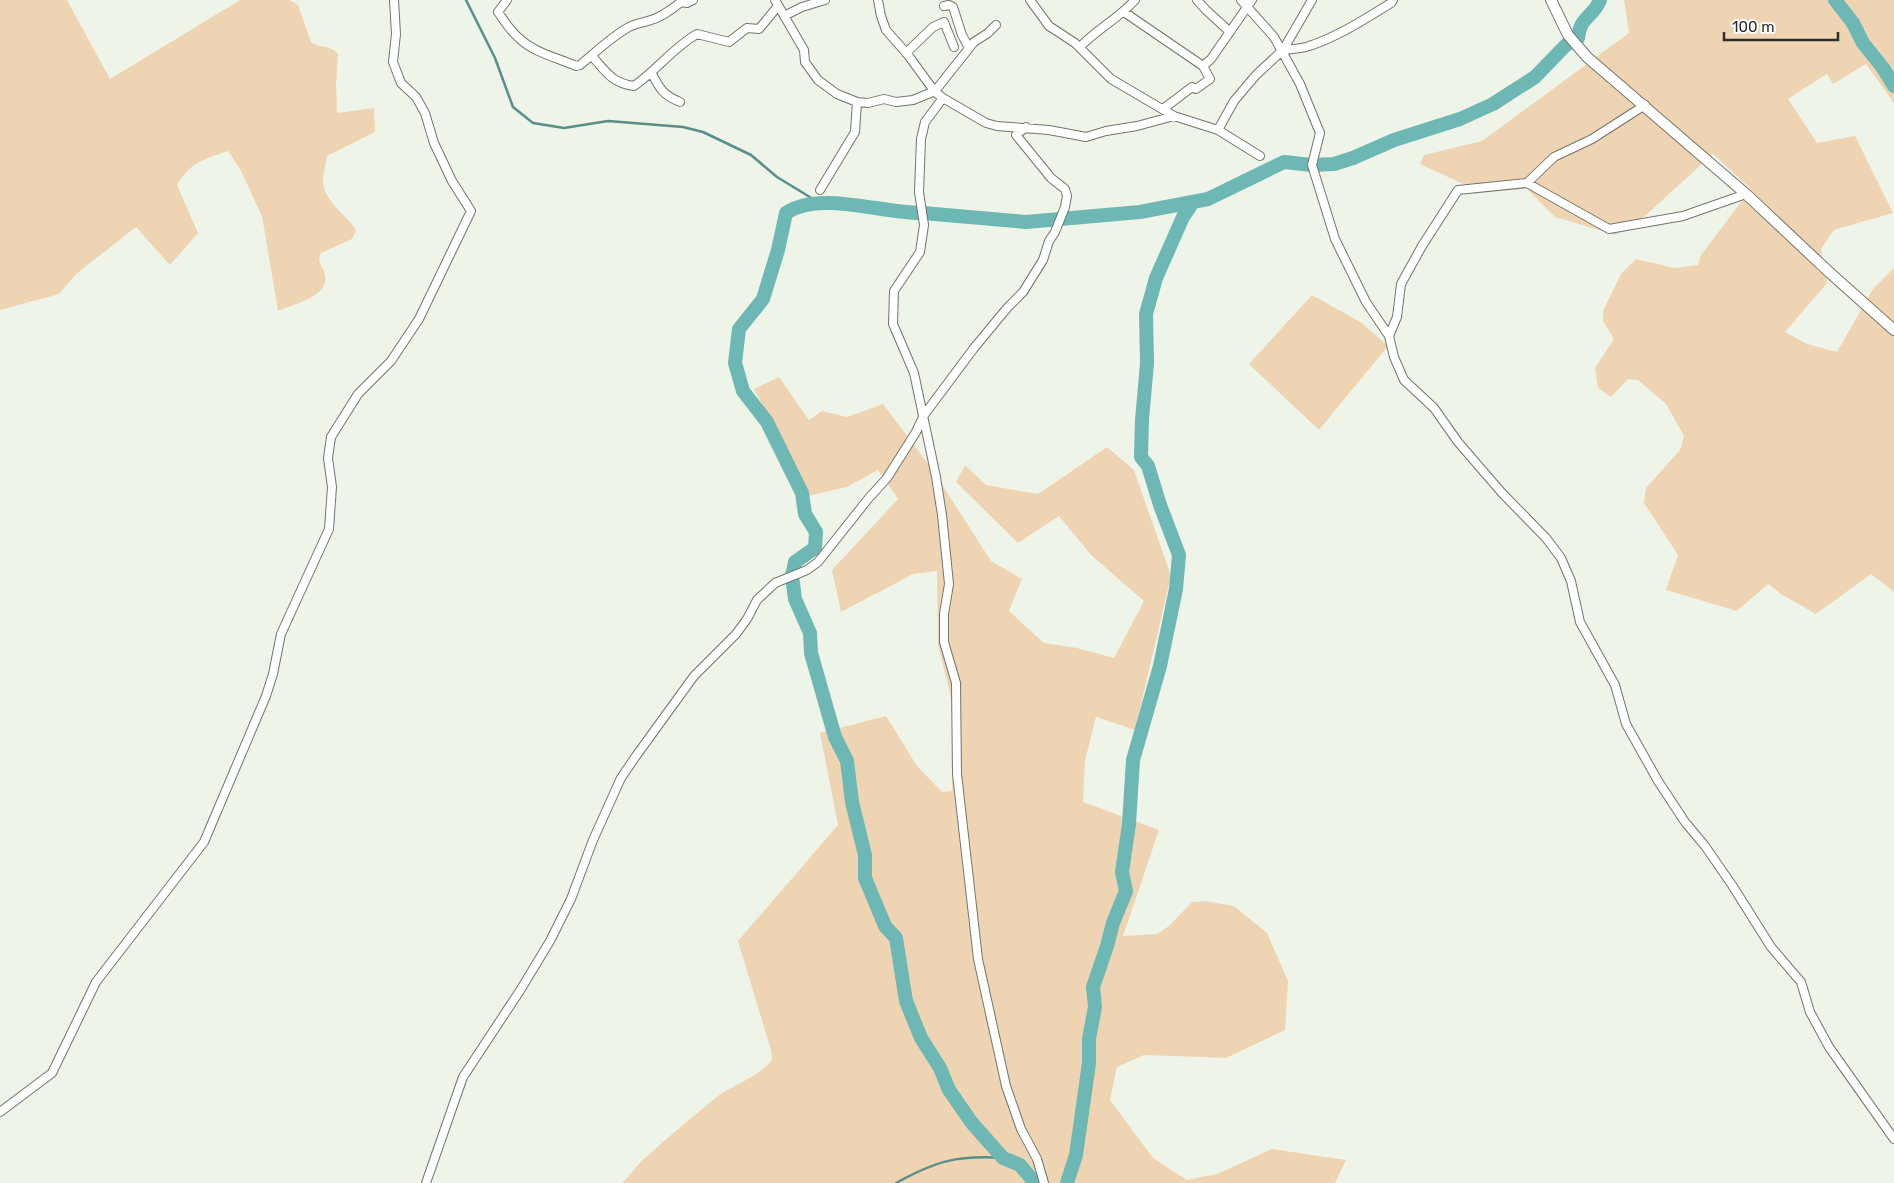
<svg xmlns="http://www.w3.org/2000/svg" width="1894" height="1183" viewBox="0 0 1894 1183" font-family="Rubik,sans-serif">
  <rect width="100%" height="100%" fill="#eef5e8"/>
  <!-- green -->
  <path fill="#efd4b3" d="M 0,0 L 67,0 L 110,79 L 240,0 L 290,0 L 298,5 L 311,42 C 320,49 330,44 338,54 L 336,84 L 337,113 L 374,108 L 375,132 L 327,156 C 326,164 323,172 323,180 C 323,201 346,214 356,230 L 352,239 L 321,253 C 316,262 323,266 325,275 C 331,296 291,305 278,311 L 262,216 L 240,169 L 228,151 C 202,160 192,161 177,185 L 198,233 L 170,265 L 136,227 L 76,274 L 59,294 L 0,310 Z
    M 1624,0 L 1894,0 L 1894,103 L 1866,64 L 1833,84 L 1827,74 L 1788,99 L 1817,143 L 1855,136 L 1893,213 L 1834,230 L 1821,249 L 1827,283 L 1785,332 L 1807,344 L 1837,352 L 1873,289 L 1894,268 L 1894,592 L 1871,574 L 1816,614 L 1781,594 L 1768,584 L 1737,611 L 1666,590 L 1678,555 L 1644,503 L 1646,488 L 1680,450 L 1684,436 L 1666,404 L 1638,380 L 1628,379 L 1611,397 L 1598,388 L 1595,368 L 1614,339 L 1603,321 L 1603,311 L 1621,274 L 1636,259 L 1674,268 L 1698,265 L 1701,255 L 1751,189 L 1713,154 L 1646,215 L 1616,235 L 1555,217 L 1520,182 L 1463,184 L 1420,164 L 1424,155 L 1482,141 L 1629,33 Z
    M 1312,295 L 1362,323 L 1388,346 L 1319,430 L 1249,364 Z
    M 779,377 L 809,420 L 822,411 L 847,417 L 883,404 L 932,469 L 991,561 L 1022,579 L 1009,611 L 1044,643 L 1077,648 L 1114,658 L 1144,601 L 1091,555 L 1059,516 L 1018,543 L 956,482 L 965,465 L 986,485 L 1038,494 L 1107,447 L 1134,470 L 1171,576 L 1135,730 L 1096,717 L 1085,761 L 1083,802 L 1159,830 L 1123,936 L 1157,934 L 1169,926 L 1192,902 L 1205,901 L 1234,906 L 1267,933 L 1288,981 L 1285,1030 L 1226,1058 L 1144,1055 L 1117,1067 L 1110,1100 L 1153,1158 L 1187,1180 L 1217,1174 L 1272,1149 L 1346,1160 L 1335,1183 L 622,1183 C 631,1175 636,1166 645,1158 C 668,1137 694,1116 718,1096 C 736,1083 758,1078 772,1060 L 771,1050 L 738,941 L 838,825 L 820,733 L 886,716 L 917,766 L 942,792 L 952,791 L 952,701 L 938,645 L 937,571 L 913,574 L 841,612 L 832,570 L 898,499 L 878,470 L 847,487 L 808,496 L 786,448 L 754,389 Z"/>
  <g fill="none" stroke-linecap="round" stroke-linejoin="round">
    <!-- stream -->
    <path stroke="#598e8a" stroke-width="2.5" d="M 466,0 L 495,58 L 513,107 L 533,123 L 564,128 L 608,121 L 683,127 L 703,132 L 751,155 L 777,177 L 818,202
      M 896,1183 C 936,1161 957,1155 1003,1158"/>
    <!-- river -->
    <path stroke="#6db8b4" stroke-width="14" d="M 1835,0 L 1853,23 L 1863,43 L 1883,68 L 1894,86
      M 1035,1183 L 1020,1165 L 1003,1158 L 972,1123 L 949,1090 L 940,1068 L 921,1038 L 906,1001 L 896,938 L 885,926 L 865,878 L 865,855 L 852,802 L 847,761 L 835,737 L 811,653 L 810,633 L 795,599 L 792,576 L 795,562 L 815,548 L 816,532 L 805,514 L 802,493 L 767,422 L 743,391 L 735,363 L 739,329 L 763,299 L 778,250 L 786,213 C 820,190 883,214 923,213 L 1026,222 L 1140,212 L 1208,199 L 1284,162 L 1312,165 L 1334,164 L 1353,158 L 1394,140 L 1460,119 L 1493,104 L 1535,77 L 1566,45 L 1578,38 C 1580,16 1593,18 1600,0
      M 1067,1183 L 1076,1155 L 1089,1063 L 1089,1039 L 1095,1007 L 1093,987 L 1107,946 L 1113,923 L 1126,891 L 1122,872 L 1129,824 L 1133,760 L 1160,666 L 1176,589 L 1179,555 L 1160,505 L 1148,466 L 1141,457 L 1142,420 L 1147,363 L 1146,314 L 1156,278 L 1183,217 L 1193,202"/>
    <defs>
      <path id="street" d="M 507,0 L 498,12 C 505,22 511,32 520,39 C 535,53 558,58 576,66 L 580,65 C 596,52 611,37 629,27 C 639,22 643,23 651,20 C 662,17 672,9 681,2 L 687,3 L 693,0
        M 775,0 L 804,50 L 805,62 L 818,80 L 837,94 L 857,102 L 868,103 L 884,99 L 896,102 L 913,100 L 935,91 L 974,42 L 988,33 L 996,25
        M 878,0 L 881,16 L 886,30 L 908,55 L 935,92 L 943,98 L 986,123 L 997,126 L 1049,130 L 1086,137 L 1106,131 L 1137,126 L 1174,116
        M 1030,0 L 1049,26 L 1075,43 L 1111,79 L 1174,116 L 1218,130 L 1260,156
        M 1197,0 L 1206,10 L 1230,32
        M 1241,0 L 1274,37 L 1300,84 L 1320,133 L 1312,165 L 1335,239 L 1366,302 L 1389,336 L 1394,357 L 1404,380 L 1434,408 L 1458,442 L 1502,493 L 1546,538 L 1561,558 L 1571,581 L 1580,622 L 1615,685 L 1626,724 L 1658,781 L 1685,822 L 1705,846 L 1732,885 L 1771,947 L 1801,982 L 1810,1012 L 1829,1047 L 1894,1139
        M 944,6 L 949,5 L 953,7 L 962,35 L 969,48
        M 1124,12 L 1203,66
        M 784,16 L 802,7 L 825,0
        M 1080,47 C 1097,29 1118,19 1135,0
        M 1283,50 C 1290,49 1299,49 1306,47 C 1336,38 1365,19 1391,3 L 1393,0
        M 906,53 L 933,27 L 944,22 L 954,47
        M 592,56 C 606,72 612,83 634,86 C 657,70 674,47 697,34 L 729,42 L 747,28 L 759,29 L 778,6
        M 652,74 C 660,89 663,95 680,102
        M 943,98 L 925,122 L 921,139 L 919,192 L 924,225 L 920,252 L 894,291 L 893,324 L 914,373 L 936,477 L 942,515 L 949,584 L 944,614 L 944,642 L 956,683 L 957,774 L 978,959 L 1006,1086 L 1021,1129 L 1037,1159 L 1044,1183
        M 1163,109 L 1192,87 L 1196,89 L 1210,79 L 1203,66 L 1211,59 L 1252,0
        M 1218,130 L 1234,101 L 1256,75 L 1283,50 L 1312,0
        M 1527,183 L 1554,157 L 1592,139 L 1645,105
        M 820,190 L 855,132 L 857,102
        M 1389,336 L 1397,317 L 1401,284 L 1422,246 L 1458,190 L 1527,183 L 1609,229 L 1683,216 L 1746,194
        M 0,1112 L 52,1073 L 96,982 L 204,842 L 266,696 L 273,674 L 281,634 L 329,529 L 332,487 L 328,458 L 331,437 L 358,394 L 391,361 L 419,319 L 471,211 L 452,181 L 434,143 L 425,113 L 416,97 L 401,83 L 393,62 L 396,34 L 394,0
        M 426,1183 L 463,1077 L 521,989 L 550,941 L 571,899 L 593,840 L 621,778 L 636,756 L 694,676 L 736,634 L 747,619 L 757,600 L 775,583 L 807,570 L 818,562 L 868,499 L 887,478 L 916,432 L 924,415 L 974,348 L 1008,307 L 1023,292 L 1043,260 L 1049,241 L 1055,232 L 1065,207 L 1067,196 L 1065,189 L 1051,178 L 1016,135 L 1026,127"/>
      <path id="secondary" d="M 1551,0 L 1568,35 L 1587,57 L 1746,194 L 1829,272 L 1894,330"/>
    </defs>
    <!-- street casing -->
    <use href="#street" stroke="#70766b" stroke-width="10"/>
    <!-- secondary casing -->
    <use href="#secondary" stroke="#70766b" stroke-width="12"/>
    <!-- street -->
    <use href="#street" stroke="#fff" stroke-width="8"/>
    <!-- secondary -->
    <use href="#secondary" stroke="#fff" stroke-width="10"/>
  </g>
  <!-- scale -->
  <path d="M1724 32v8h114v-8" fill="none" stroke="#2a2d28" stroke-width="2.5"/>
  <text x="1732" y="32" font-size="15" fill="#2a2d28" stroke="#ffffff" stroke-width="4" paint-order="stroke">100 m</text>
</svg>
